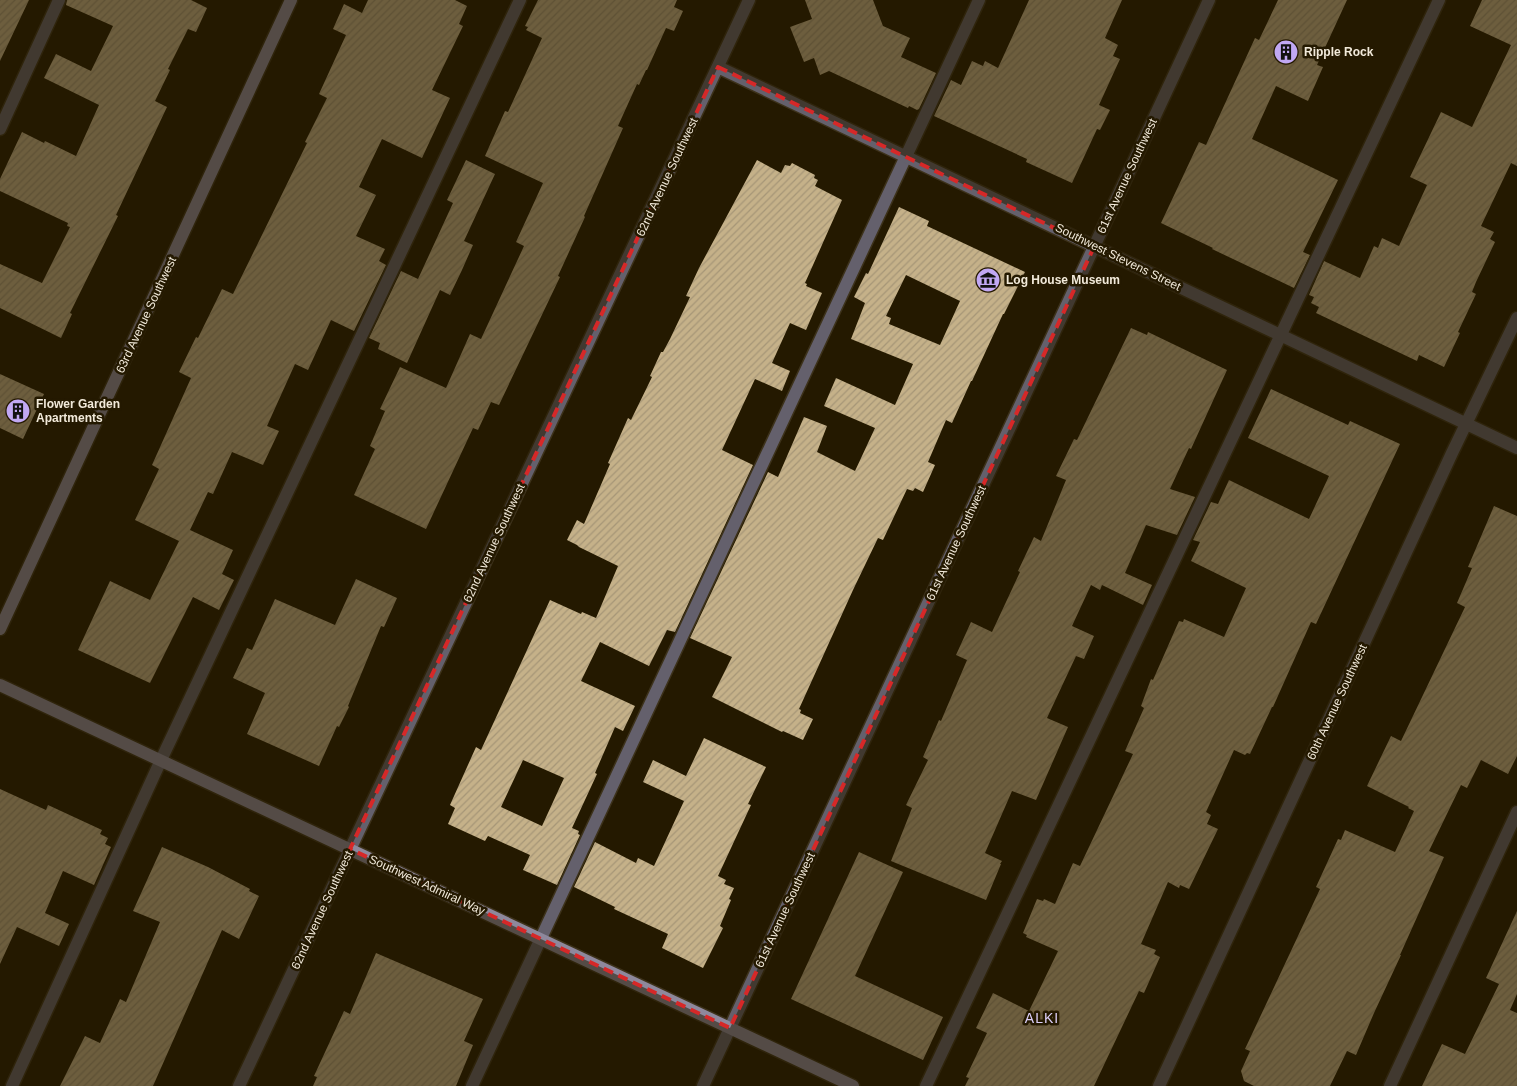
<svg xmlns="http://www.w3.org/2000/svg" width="1517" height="1086" viewBox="0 0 1517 1086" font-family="Helvetica,sans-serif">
  <defs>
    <pattern id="building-hatch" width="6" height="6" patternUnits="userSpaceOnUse" patternTransform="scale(1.25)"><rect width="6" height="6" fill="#c5b189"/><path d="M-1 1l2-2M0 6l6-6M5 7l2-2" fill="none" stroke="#a69677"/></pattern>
  </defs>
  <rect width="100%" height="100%" fill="#241900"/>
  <!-- building -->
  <path fill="url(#building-hatch)" fill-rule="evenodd" d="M 0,0 L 29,0 L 0,61 Z
    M 67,0 L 191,0 L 207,8 L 196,32 L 188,29 L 168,69 L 170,70 L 155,101 L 167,107 L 116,215 L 118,216 L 70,313 L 72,314 L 61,338 L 0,308 L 0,264 L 42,283 L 70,227 L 67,226 L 68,223 L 0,191 L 0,179 L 22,132 L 44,143 L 45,141 L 76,156 L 99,105 L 44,78 L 56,54 L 91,71 L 113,26 L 66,5 Z
    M 368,0 L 455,0 L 467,6 L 459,24 L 463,26 L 432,90 L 450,98 L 422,158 L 382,139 L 359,187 L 376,195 L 356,236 L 385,249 L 379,261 L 386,265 L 354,331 L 331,320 L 308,370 L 295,364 L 267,426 L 279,431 L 263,465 L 232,452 L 213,494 L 208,492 L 190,530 L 233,550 L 222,574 L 234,580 L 219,610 L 193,597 L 150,683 L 78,650 L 110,581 L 150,600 L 179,541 L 135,520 L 159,469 L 152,465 L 191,378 L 179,372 L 196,337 L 198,338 L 222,289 L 233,294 L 307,143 L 305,142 L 327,98 L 319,94 L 346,35 L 333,29 L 344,4 L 362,13 Z
    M 538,0 L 677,0 L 674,7 L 683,11 L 674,31 L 666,28 L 647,70 L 646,70 L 639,85 L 637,84 L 618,126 L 623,128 L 584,216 L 585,217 L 558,276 L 560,277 L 499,405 L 491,402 L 478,430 L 473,428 L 426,529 L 354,495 L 375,449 L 370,446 L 385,411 L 380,409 L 400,367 L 446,388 L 470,334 L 481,339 L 524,246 L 516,242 L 543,183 L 485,156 L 505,111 L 508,112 L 542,38 L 526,30 L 528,27 L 525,26 Z
    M 805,0 L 873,0 L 883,26 L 910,38 L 901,57 L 936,73 L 919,109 L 917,110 L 909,106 L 908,108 L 829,71 L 820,75 L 814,58 L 804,62 L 790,27 L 812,19 Z
    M 1029,0 L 1122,0 L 1105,38 L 1118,45 L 1113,56 L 1120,59 L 1099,105 L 1110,110 L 1100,130 L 1097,129 L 1072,183 L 1026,162 L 1027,159 L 934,116 L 951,80 L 961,85 L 972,61 L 983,66 L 985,61 L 998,68 Z
    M 1278,0 L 1347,0 L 1317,65 L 1323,67 L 1308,101 L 1276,86 L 1252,139 L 1338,180 L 1303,252 L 1310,255 L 1294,288 L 1212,249 L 1213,248 L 1161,223 L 1199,142 L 1206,145 L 1255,38 L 1259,40 Z
    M 1482,0 L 1517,0 L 1517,166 L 1511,163 L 1481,226 L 1494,232 L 1490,239 L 1495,242 L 1476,282 L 1472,292 L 1476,294 L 1458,332 L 1460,333 L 1444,367 L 1419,355 L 1417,361 L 1316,313 L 1319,307 L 1311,303 L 1314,297 L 1309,295 L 1324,261 L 1360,278 L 1374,246 L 1378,248 L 1382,238 L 1399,246 L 1427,185 L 1410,177 L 1441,112 L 1472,127 L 1511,45 L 1470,26 Z
    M 466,160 L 495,174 L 464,241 L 473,245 L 462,270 L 450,295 L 440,290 L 407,363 L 378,349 L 380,343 L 369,338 L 401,271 L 418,279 L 453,203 L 447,200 Z
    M 757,160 L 781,173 L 785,165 L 790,166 L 792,163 L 815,175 L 814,178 L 818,180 L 815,186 L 842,200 L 805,283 L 807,284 L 806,286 L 822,293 L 806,330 L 790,323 L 772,363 L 790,371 L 782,391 L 755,379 L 722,450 L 753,465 L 675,632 L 667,630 L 649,666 L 600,642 L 581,681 L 635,706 L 623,731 L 615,727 L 595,773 L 597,774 L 572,828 L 579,831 L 578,834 L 580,835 L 557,885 L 523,870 L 530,855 L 488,836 L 485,841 L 448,824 L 455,808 L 450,805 L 476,747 L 481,750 L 550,600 L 581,614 L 582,612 L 596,618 L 618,566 L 579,547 L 577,545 L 567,540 L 577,520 L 584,524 L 610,464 L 608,463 L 628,418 L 631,420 L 652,377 L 650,376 L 661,352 L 663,352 L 670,339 L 690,297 L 686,296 L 699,268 ZM 523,760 L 564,778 L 542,826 L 501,807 Z
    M 899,207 L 929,221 L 927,226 L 1025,272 L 1004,314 L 1003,314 L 972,381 L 971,381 L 952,423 L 946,420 L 928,462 L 935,465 L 923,492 L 915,488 L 913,491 L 907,489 L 883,540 L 878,538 L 853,590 L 799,709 L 801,710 L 800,713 L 813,719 L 803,740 L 783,731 L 782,732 L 712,697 L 732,657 L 690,638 L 768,472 L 778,477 L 804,417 L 827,426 L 817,452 L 855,471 L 875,428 L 824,406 L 836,378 L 895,405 L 913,364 L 851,339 L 865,303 L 854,297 L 866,273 L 868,274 ZM 906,275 L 960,301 L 940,345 L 889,324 L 891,318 L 886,316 Z
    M 1131,328 L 1147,335 L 1148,332 L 1227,370 L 1191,449 L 1189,448 L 1170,489 L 1195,497 L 1177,535 L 1146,525 L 1125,573 L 1152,585 L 1143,605 L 1102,585 L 1100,590 L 1091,585 L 1072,626 L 1094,636 L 1084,659 L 1076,656 L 1047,718 L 1068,727 L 1036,800 L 1012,791 L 985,853 L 1002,861 L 1000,864 L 1001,864 L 986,900 L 891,861 L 912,808 L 906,805 L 928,760 L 923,757 L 939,720 L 941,721 L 967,660 L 956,655 L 971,622 L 992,632 L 1020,572 L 1018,571 L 1034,537 L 1041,541 L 1066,480 L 1056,476 L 1074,439 L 1077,440 Z
    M 0,374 L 44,394 L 23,439 L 0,428 Z
    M 1271,389 L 1348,425 L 1350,421 L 1400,444 L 1316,624 L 1311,622 L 1273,707 L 1272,707 L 1250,754 L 1247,753 L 1245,755 L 1234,750 L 1206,812 L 1211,815 L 1207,824 L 1218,829 L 1189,889 L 1180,885 L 1179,888 L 1168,882 L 1141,944 L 1156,950 L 1154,954 L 1160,957 L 1144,993 L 1139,991 L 1094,1086 L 965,1086 L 969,1078 L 966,1077 L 987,1033 L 976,1028 L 993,993 L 1029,1011 L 1058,951 L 1026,937 L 1027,935 L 1023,933 L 1037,899 L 1043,901 L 1044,899 L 1055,904 L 1073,863 L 1080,866 L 1133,754 L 1125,751 L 1144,708 L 1141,706 L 1151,679 L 1153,680 L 1179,621 L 1183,622 L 1184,619 L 1224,637 L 1246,588 L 1191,561 L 1200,542 L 1193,540 L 1211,502 L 1218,504 L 1229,480 L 1309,519 L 1329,476 L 1248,438 Z
    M 1494,506 L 1517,516 L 1517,756 L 1508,774 L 1481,760 L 1467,788 L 1461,785 L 1429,851 L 1444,857 L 1400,955 L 1401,955 L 1374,1013 L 1356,1055 L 1347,1051 L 1330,1086 L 1254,1086 L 1244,1081 L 1241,1071 L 1250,1051 L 1245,1049 L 1320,889 L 1316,887 L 1338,839 L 1341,840 L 1345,830 L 1395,852 L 1414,811 L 1408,808 L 1409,807 L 1367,786 L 1391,736 L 1401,741 L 1465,607 L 1457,603 L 1472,568 L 1468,567 Z
    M 356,579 L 397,598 L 384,627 L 381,626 L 348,706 L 349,707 L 339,727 L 337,726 L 319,766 L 247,734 L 265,693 L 233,678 L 247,648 L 252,650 L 275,599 L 335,625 Z
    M 704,738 L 766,767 L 748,804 L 751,805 L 718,876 L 726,880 L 724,884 L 734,888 L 729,899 L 731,900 L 720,926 L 723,928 L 703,968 L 662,948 L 668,934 L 614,909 L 615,907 L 574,887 L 595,842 L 636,863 L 638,858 L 654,866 L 684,801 L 643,782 L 653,760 L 686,776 Z
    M 0,789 L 46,810 L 48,805 L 102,830 L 100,834 L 108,838 L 105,844 L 111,847 L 94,885 L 63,871 L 45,913 L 69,924 L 59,946 L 17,927 L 0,964 Z
    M 162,847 L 208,867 L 250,889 L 249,891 L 259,896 L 239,939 L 222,930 L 153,1086 L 60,1086 L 85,1036 L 100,1043 L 120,999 L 126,1002 L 160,922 L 133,911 Z
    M 859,852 L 903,872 L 855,976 L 943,1017 L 923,1060 L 791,999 Z
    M 1517,911 L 1517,994 L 1510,1010 L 1517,1013 L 1517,1086 L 1422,1086 L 1442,1044 L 1465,1054 L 1499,984 L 1486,978 Z
    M 376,953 L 483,999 L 464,1041 L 473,1045 L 456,1086 L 313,1086 L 317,1077 L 314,1076 L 344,1011 L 350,1014 Z"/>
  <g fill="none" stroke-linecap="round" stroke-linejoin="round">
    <defs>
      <path id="service" d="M 0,129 L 59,0
        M 12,1086 L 161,760 L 520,0
        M 472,1086 L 979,0
        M 926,1086 L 1439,0
        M 1390,1086 L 1517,812"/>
      <path id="minor" d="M 718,67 L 1517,448
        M 239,1086 L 749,0
        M 703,1086 L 1209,0
        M 1159,1086 L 1452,453 L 1517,318"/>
      <path id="secondary" d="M 0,629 L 291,0
        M 0,685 L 853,1086"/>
    </defs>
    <!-- service casing -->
    <use href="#service" stroke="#3d321a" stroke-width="15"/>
    <!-- minor casing -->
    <use href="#minor" stroke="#3d321a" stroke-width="15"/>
    <!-- secondary casing -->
    <use href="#secondary" stroke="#3d321a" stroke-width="15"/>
    <!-- service -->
    <use href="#service" stroke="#64606c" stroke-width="12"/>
    <!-- minor -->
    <use href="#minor" stroke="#64606c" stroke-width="12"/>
    <!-- secondary -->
    <use href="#secondary" stroke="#8e889c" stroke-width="12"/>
  </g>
  <!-- marked area -->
  <path d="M0 0H1517V1086H0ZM 718,67 L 1094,247 L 730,1028 L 350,849 Z" fill="#241900" fill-opacity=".55" fill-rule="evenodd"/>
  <path fill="none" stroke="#d62828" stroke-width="4" stroke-dasharray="10 6" stroke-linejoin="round" d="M 718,67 L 1094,247 L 730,1028 L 350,849 Z"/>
  <!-- icons -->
  <defs>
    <symbol id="building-disc" viewBox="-11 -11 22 22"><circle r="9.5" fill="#c1a8f3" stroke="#241900"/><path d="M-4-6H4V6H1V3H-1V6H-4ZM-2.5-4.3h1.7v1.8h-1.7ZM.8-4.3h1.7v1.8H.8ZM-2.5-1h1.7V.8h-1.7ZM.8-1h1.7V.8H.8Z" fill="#111"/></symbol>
    <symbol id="museum-disc" viewBox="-11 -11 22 22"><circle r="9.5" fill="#c1a8f3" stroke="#241900"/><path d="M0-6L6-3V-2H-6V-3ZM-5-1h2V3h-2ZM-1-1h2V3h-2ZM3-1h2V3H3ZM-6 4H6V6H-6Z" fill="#111"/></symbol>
  </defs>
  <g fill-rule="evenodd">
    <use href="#building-disc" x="1272" y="38" width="28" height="28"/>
    <use href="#museum-disc" x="974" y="266" width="28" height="28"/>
    <use href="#building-disc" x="4" y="397" width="28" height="28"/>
  </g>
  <g text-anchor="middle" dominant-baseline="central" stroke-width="5" stroke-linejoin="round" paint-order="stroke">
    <!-- poi labels -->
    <g font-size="12" font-weight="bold" fill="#f2eada" stroke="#241900" text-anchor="start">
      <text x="1304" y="52">Ripple Rock</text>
      <text x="1006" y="280">Log House Museum</text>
      <text x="36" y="404">Flower Garden<tspan x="36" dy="14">Apartments</tspan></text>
    </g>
    <!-- street labels -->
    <g font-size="12" fill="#f2eada" stroke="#241900">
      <text transform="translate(1127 176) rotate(-65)">61st Avenue Southwest</text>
      <text transform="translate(667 177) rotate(-65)">62nd Avenue Southwest</text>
      <text transform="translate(1118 257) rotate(26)">Southwest Stevens Street</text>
      <text transform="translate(146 315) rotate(-65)">63rd Avenue Southwest</text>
      <text transform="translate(494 543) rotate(-65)">62nd Avenue Southwest</text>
      <text transform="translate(956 543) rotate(-65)">61st Avenue Southwest</text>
      <text transform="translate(1337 702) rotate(-65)">60th Avenue Southwest</text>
      <text transform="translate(427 885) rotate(25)">Southwest Admiral Way</text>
      <text transform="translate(322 910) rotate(-65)">62nd Avenue Southwest</text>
      <text transform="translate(785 910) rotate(-65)">61st Avenue Southwest</text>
    </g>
    <!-- neighbourhood labels -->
    <g font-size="14" letter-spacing="1" fill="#dccff9" stroke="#241900">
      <text x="1042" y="1018">ALKI</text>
    </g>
  </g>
</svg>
